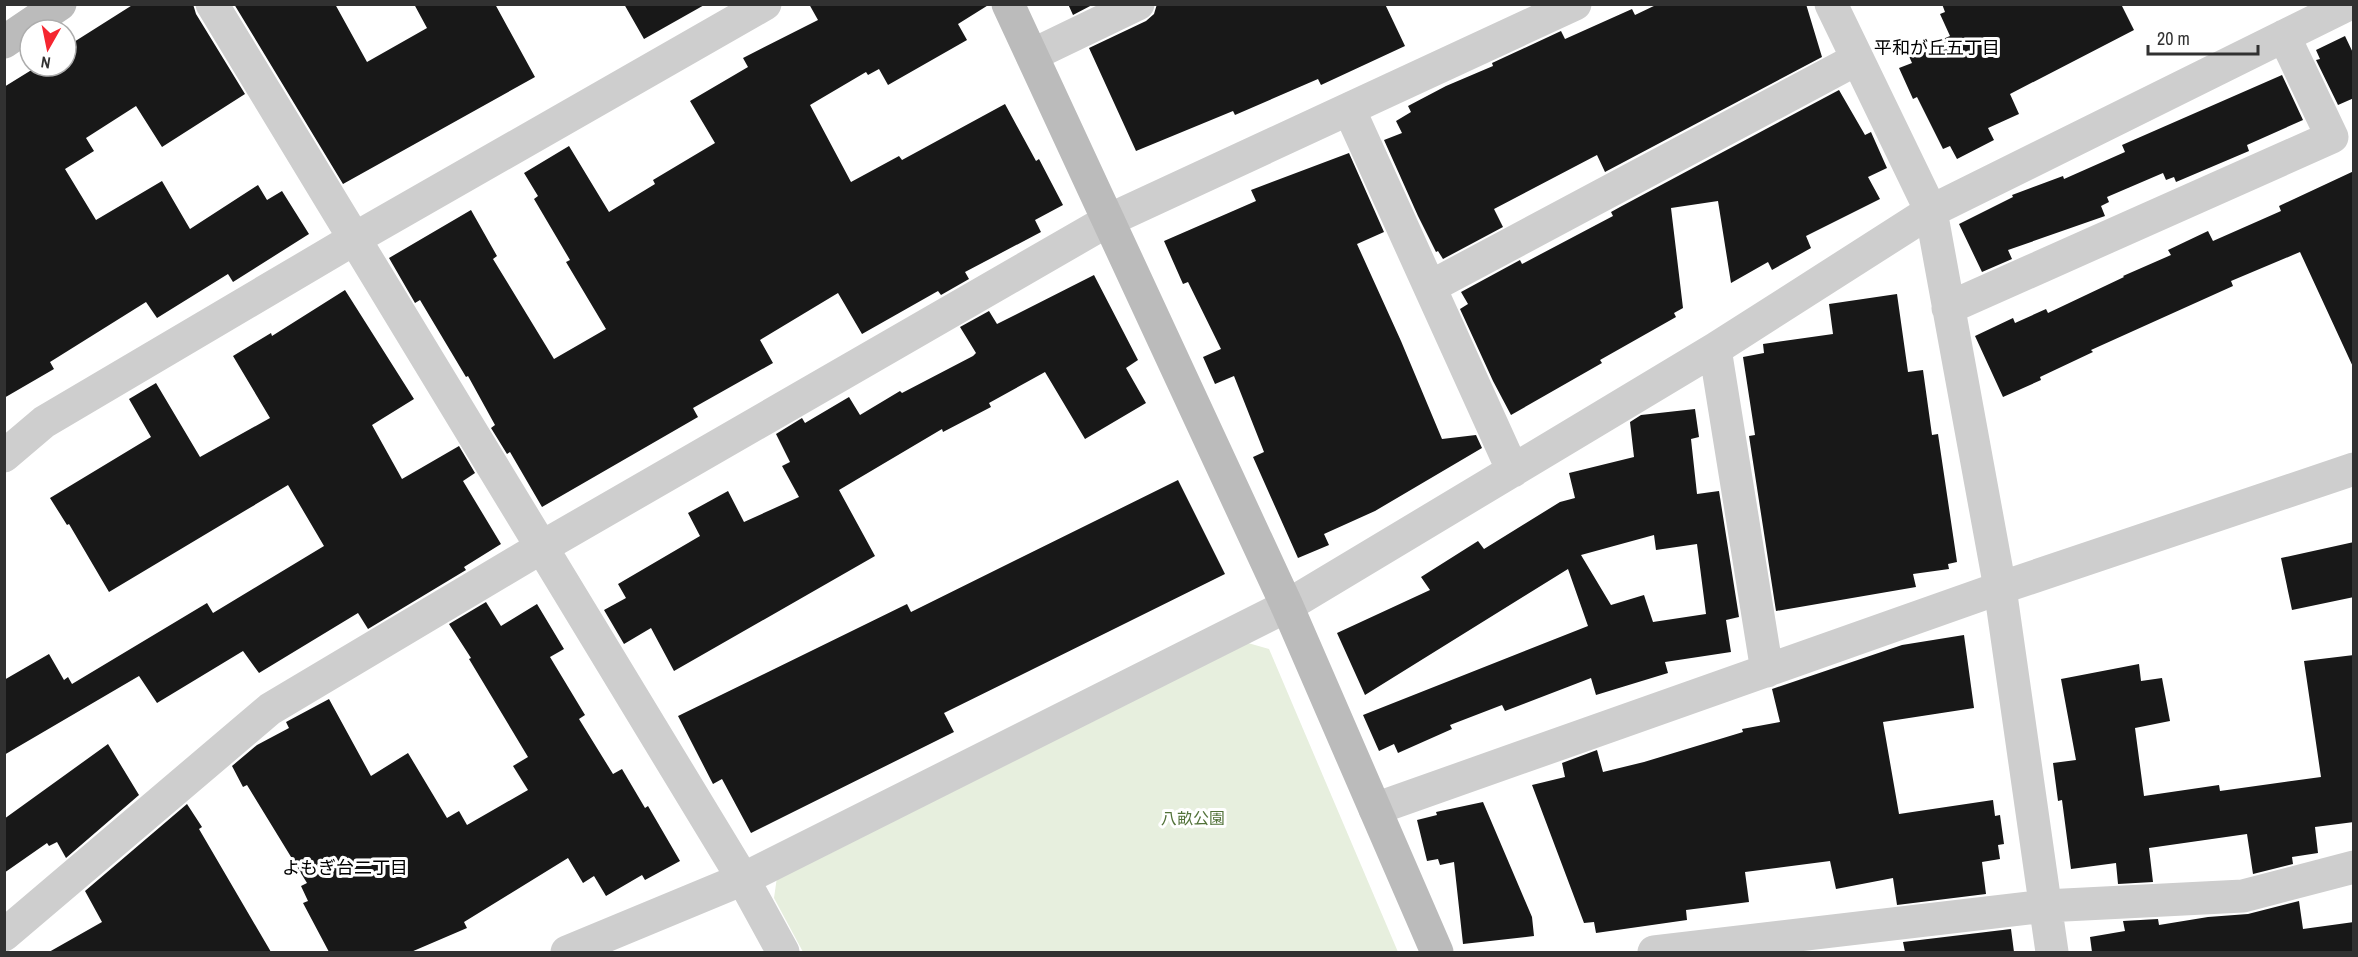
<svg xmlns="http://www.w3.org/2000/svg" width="2358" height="957" viewBox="0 0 2358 957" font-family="'Archivo Narrow','Noto Sans JP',sans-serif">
  <rect width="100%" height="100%" fill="#fff"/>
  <!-- green -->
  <path fill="#e7efde" d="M 1248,643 L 1269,649 L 1398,952 L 803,952 L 774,898 L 777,877 Z"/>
  <!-- building -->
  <path fill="#181818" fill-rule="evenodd" d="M 134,4 L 193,4 L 196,14 L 245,94 L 162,147 L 136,106 L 86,138 L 94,151 L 65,169 L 96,220 L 162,181 L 190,229 L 258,185 L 267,200 L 282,191 L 309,234 L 233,282 L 228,274 L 157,318 L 146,302 L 50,362 L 54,369 L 4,398 L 4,87 L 38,66 L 66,66 L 66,47 Z
    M 234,4 L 335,4 L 367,62 L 427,28 L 414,4 L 495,4 L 535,77 L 343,184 Z
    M 624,4 L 706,4 L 644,39 Z
    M 809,4 L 990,4 L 958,24 L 967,40 L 888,85 L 879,69 L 868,75 L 866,72 L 810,105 L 851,182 L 899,156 L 902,160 L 1005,104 L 1036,161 L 1039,159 L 1063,205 L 1035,220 L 1041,232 L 965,272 L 969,279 L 941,295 L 938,291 L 862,334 L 838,293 L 760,340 L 773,363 L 693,408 L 698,417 L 542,507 L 510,452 L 507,454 L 491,428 L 495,425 L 468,376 L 466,377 L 420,300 L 415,303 L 389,258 L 471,210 L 497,256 L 493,259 L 554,359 L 606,329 L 566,262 L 570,260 L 534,199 L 538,196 L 524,173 L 569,146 L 609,212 L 655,184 L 653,180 L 715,143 L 690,101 L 748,67 L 743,58 L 818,20 Z
    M 1068,4 L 1094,4 L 1073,15 Z
    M 1157,4 L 1385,4 L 1405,46 L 1321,85 L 1318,79 L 1235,115 L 1233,111 L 1136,151 L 1089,48 L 1146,21 L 1154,14 Z
    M 1658,4 L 1806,4 L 1822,57 L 1605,172 L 1597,155 L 1494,209 L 1503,227 L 1443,259 L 1438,251 L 1436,252 L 1418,216 L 1384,140 L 1402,133 L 1396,121 L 1411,112 L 1408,106 L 1446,86 L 1493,66 L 1492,63 L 1561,31 L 1565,39 L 1632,9 L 1635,15 Z
    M 1942,4 L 2121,4 L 2134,30 L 2010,94 L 2019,114 L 1988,128 L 1994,140 L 1957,159 L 1950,146 L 1943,149 L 1917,97 L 1913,99 L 1899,68 L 1912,63 L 1908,54 L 1950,36 L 1940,14 L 1945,12 Z
    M 2345,36 L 2354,55 L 2354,98 L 2338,105 L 2316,60 L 2320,59 L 2316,50 Z
    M 2282,75 L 2303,120 L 2247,145 L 2249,151 L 2176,182 L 2174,177 L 2166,180 L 2163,173 L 2107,197 L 2109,202 L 2101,206 L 2105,216 L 2008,250 L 2012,259 L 1982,272 L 1959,224 L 2013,197 L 2012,195 L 2063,176 L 2064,179 L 2125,152 L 2122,145 Z
    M 1839,90 L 1865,135 L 1871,132 L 1887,168 L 1868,177 L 1880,199 L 1806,236 L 1811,248 L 1772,270 L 1768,262 L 1731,283 L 1718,201 L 1671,208 L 1683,308 L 1674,313 L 1676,317 L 1600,360 L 1602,363 L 1511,415 L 1493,381 L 1460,309 L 1468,304 L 1461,292 L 1520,260 L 1522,264 L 1613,216 L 1611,212 L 1620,207 Z
    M 1349,153 L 1384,232 L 1357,244 L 1401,341 L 1442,439 L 1476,435 L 1482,448 L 1375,511 L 1324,534 L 1329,545 L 1298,558 L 1253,457 L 1264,452 L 1234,376 L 1215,384 L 1203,357 L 1221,349 L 1188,282 L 1183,284 L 1164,241 L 1256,201 L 1251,190 Z
    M 2354,171 L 2354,369 L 2300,252 L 2231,281 L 2233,286 L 2091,350 L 2093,352 L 2040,377 L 2041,380 L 2003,397 L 1975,336 L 2013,318 L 2015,323 L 2046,309 L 2048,313 L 2124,277 L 2123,276 L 2171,255 L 2168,250 L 2208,231 L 2213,241 L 2281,211 L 2279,206 Z
    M 1094,275 L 1138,360 L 1126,368 L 1146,403 L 1085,439 L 1045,372 L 989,403 L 991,407 L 943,432 L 942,429 L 839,490 L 875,556 L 674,671 L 651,628 L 624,644 L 604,610 L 626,598 L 618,584 L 700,536 L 688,513 L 728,491 L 744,522 L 799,497 L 782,466 L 790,462 L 776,434 L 802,418 L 805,423 L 849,397 L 860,415 L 900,391 L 902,393 L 973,356 L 976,353 L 960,327 L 989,311 L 997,324 Z
    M 345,290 L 414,399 L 372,425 L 402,479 L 459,446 L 475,473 L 463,481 L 501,544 L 464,567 L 466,570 L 368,629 L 358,613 L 259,673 L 243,651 L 157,703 L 139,676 L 4,755 L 4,680 L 49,654 L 64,680 L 68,677 L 72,684 L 207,603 L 213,613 L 324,546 L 288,485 L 109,592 L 69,524 L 67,525 L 50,498 L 151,437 L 129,399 L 156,383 L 200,457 L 270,418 L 233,356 L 271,333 L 272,336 Z
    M 1897,294 L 1908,372 L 1923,370 L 1932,435 L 1938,434 L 1957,562 L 1948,564 L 1949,569 L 1913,574 L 1916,587 L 1776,611 L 1749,436 L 1755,435 L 1743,357 L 1764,353 L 1763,344 L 1833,334 L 1829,304 Z
    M 1695,409 L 1699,437 L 1691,439 L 1697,494 L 1719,491 L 1739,617 L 1726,620 L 1731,652 L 1665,662 L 1668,673 L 1596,695 L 1591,678 L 1505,711 L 1502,705 L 1450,725 L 1452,729 L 1398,753 L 1394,744 L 1379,751 L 1363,715 L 1588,626 L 1568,569 L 1365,695 L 1337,633 L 1430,590 L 1421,577 L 1478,541 L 1484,549 L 1560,502 L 1575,498 L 1569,473 L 1634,457 L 1630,422 L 1641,415 ZM 1654,535 L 1656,550 L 1697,544 L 1706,614 L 1653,622 L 1644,595 L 1611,605 L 1581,555 Z
    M 1178,480 L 1225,574 L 944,713 L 954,732 L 751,833 L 722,779 L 713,784 L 678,716 L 907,604 L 911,612 Z
    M 2354,542 L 2354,597 L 2292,610 L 2281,558 Z
    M 486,602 L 501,626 L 537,604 L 564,649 L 550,657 L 585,715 L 579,719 L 613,774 L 622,769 L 645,808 L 648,806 L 680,861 L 645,880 L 642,875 L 606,896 L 594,876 L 583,883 L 568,858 L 464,922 L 467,928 L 411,952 L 329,952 L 303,903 L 308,901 L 301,886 L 307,883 L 247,785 L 243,787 L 232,766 L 257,745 L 289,728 L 286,722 L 329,699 L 371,776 L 408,753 L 447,818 L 459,811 L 467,825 L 528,790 L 513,766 L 528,757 L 469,659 L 471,658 L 449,624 Z
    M 1964,635 L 1974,708 L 1883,722 L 1899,814 L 1993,800 L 1995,816 L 2000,815 L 2004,844 L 1998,845 L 2000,859 L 1982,862 L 1986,894 L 1897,905 L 1893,878 L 1836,889 L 1830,861 L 1745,872 L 1749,902 L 1686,910 L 1687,920 L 1596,933 L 1594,922 L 1584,923 L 1532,785 L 1565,777 L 1562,763 L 1597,750 L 1603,772 L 1644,762 L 1743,732 L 1742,729 L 1780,722 L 1772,689 L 1902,645 Z
    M 2354,655 L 2354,822 L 2315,827 L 2318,853 L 2292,857 L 2293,864 L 2253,874 L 2247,834 L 2149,848 L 2153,882 L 2118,884 L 2116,863 L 2071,869 L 2062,800 L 2058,801 L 2053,763 L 2076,760 L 2061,679 L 2139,664 L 2141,681 L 2162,678 L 2170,721 L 2135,728 L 2144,796 L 2219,785 L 2220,791 L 2321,777 L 2304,661 Z
    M 108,744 L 139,795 L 66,858 L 57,842 L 49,846 L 47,843 L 4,873 L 4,819 Z
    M 1483,802 L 1532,917 L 1534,936 L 1463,944 L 1454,862 L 1440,865 L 1438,859 L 1427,861 L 1417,820 L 1437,815 L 1436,812 Z
    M 187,804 L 202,827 L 199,829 L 271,952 L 49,952 L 102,922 L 85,891 Z
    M 2299,901 L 2303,929 L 2354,922 L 2354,952 L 2092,952 L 2090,937 L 2125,931 L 2123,921 L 2158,919 L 2159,925 L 2208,917 L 2248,914 Z
    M 2011,929 L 2014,952 L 1905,952 L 1903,942 Z"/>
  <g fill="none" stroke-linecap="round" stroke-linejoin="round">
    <!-- street -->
    <path stroke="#cecece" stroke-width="33" d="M 212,4 L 743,879 L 783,952
      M 1831,4 L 1931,211 L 2000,588 L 2052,952
      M 1032,55 L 1138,4
      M 1349,109 L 1513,471
      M 1430,287 L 1857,59
      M 1948,308 L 2332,137 L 2284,36
      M 1715,349 L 1767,671
      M 4,456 L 44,422 L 354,239 L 765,4
      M 1375,809 L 2000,588 L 2354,469
      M 4,935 L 270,709 L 542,547 L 1109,220 L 1575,4
      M 567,952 L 743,879 L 1287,606 L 1715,349 L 1931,211 L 2349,4
      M 1654,952 L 2045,906 L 2243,896 L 2354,867"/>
    <!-- secondary -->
    <path stroke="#bbb" stroke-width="33" d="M 1008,4 L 1287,606 L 1437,952
      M 4,42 L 60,4"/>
  </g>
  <g text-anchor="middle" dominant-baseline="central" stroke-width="6" stroke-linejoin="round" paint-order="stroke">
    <!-- park labels -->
    <g font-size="16" fill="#527239" stroke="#fff">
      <text x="1193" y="818">八畝公園</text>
    </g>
    <!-- neighbourhood labels -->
    <g font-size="18" fill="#000" stroke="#fff">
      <text x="1937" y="47">平和が丘五丁目</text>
      <text x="345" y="867">よもぎ台二丁目</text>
    </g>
  </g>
  <!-- border -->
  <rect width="2358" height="957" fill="none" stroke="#313131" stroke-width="12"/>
  <!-- north arrow -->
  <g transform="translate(48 48) rotate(189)"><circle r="28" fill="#ffffff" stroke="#adadad" stroke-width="1.5"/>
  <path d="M0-4.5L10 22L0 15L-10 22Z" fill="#f52630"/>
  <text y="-9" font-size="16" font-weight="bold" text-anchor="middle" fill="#313131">N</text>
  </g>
  <!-- scale -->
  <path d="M2148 45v9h110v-9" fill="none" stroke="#313131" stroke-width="3"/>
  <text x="2157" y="45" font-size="18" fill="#313131" stroke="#ffffff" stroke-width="4.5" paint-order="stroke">20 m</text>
</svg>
